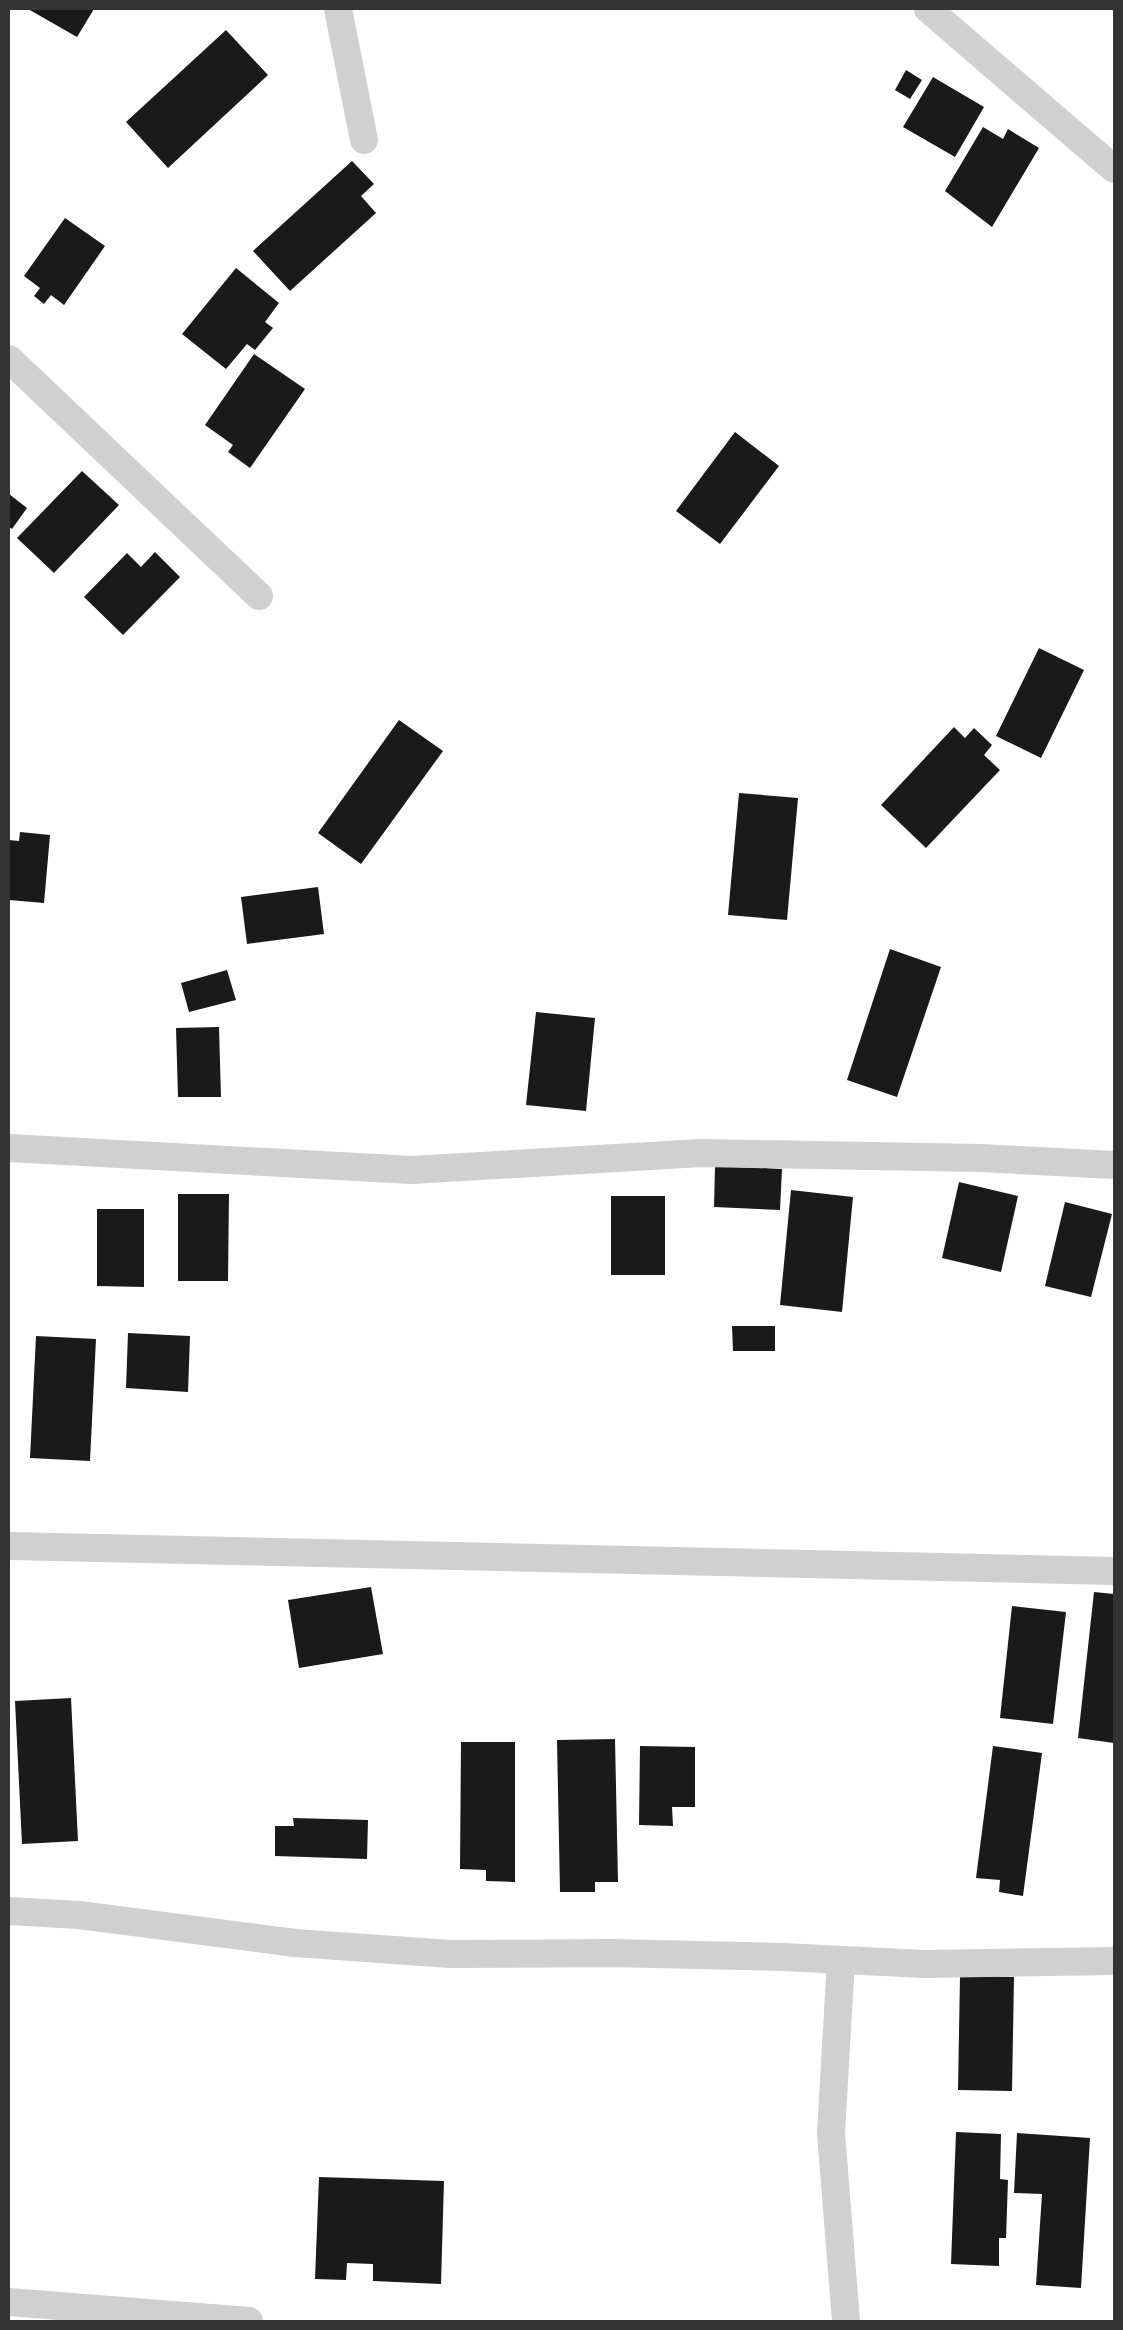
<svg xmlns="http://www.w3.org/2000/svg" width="1123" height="2330" viewBox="0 0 1123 2330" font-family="'Roboto Condensed',sans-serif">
  <rect width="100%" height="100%" fill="#fff"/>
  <!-- building -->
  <path fill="#1a1a1a" d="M 28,9 L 94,9 L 77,37 Z
    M 226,30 L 268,75 L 168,168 L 126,122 Z
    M 906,70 L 922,80 L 910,99 L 895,90 Z
    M 933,77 L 984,107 L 955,157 L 903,127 Z
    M 983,127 L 1003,139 L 1008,129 L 1039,148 L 992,227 L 945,191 Z
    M 352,161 L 374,184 L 361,196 L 376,213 L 290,291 L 253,251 Z
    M 65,218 L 105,246 L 64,305 L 51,295 L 44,304 L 34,296 L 40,288 L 24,276 Z
    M 236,268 L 279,303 L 265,322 L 273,328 L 255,350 L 247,344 L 226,369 L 182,334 Z
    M 254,354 L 305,389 L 250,468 L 228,452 L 233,445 L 205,425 Z
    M 735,432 L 779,466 L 720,544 L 676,511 Z
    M 82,471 L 119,505 L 54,573 L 17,538 Z
    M 9,494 L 27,508 L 12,529 L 9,527 Z
    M 155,552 L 180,577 L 123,635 L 84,597 L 127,553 L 141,567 Z
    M 1039,648 L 1084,670 L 1041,758 L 996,736 Z
    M 399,720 L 443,751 L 361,864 L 318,833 Z
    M 954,727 L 965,738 L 974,728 L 992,745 L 984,755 L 1000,770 L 926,848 L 881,805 Z
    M 739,793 L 798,798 L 787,920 L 728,915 Z
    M 20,832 L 50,835 L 44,903 L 9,900 L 9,840 L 19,841 Z
    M 318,887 L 324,934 L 247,944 L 241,897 Z
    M 890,949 L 941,967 L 897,1097 L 847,1080 Z
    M 227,970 L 236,1000 L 189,1012 L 181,983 Z
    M 536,1012 L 595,1018 L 586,1111 L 526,1105 Z
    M 219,1027 L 221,1097 L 178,1097 L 176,1028 Z
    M 715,1166 L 782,1169 L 780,1210 L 714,1207 Z
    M 959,1182 L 1018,1196 L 1001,1272 L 942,1258 Z
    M 791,1190 L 853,1197 L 842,1312 L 780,1305 Z
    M 178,1194 L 229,1194 L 228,1281 L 178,1281 Z
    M 611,1196 L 665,1196 L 665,1275 L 611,1275 Z
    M 1065,1202 L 1112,1214 L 1091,1297 L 1045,1286 Z
    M 97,1209 L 144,1209 L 144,1287 L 97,1286 Z
    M 732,1326 L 775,1326 L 775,1351 L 733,1351 Z
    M 128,1333 L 190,1336 L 188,1392 L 126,1388 Z
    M 36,1336 L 96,1339 L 90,1461 L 30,1458 Z
    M 371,1587 L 383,1654 L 299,1668 L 288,1600 Z
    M 1094,1592 L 1114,1594 L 1114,1743 L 1078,1738 Z
    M 1012,1606 L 1066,1612 L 1053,1724 L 1000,1718 Z
    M 71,1698 L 78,1841 L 22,1844 L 15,1701 Z
    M 615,1739 L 618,1882 L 595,1882 L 595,1892 L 560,1892 L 557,1740 Z
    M 461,1742 L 515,1742 L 515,1882 L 486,1881 L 486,1870 L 460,1869 Z
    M 640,1746 L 695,1747 L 695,1807 L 672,1807 L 673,1826 L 639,1825 Z
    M 993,1746 L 1042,1753 L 1023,1896 L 999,1892 L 1000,1880 L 976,1878 Z
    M 293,1818 L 368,1820 L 367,1859 L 275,1856 L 275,1826 L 294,1826 Z
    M 960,1976 L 1014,1977 L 1012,2091 L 958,2090 Z
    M 956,2132 L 1001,2134 L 1000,2179 L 1008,2180 L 1006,2238 L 999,2238 L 999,2266 L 951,2264 Z
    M 1017,2133 L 1090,2138 L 1081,2288 L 1036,2285 L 1042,2194 L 1014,2193 Z
    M 319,2177 L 444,2181 L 441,2284 L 373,2281 L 373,2264 L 347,2263 L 346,2280 L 315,2279 Z"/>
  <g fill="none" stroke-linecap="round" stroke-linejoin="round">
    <!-- minor -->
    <path stroke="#d0d0d0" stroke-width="28" d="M 338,9 L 364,140
      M 928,9 L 1114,169
      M 9,359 L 259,596
      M 9,1148 L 412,1170 L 701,1153 L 980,1158 L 1114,1165
      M 9,1546 L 1114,1571
      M 9,1911 L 79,1915 L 295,1943 L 451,1954 L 611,1953 L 783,1957 L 924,1964 L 1114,1961
      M 841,1960 L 831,2133 L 846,2321
      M 9,2302 L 249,2321"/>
  </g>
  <!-- border -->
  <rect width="1123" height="2330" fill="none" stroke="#333333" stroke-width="20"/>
</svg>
